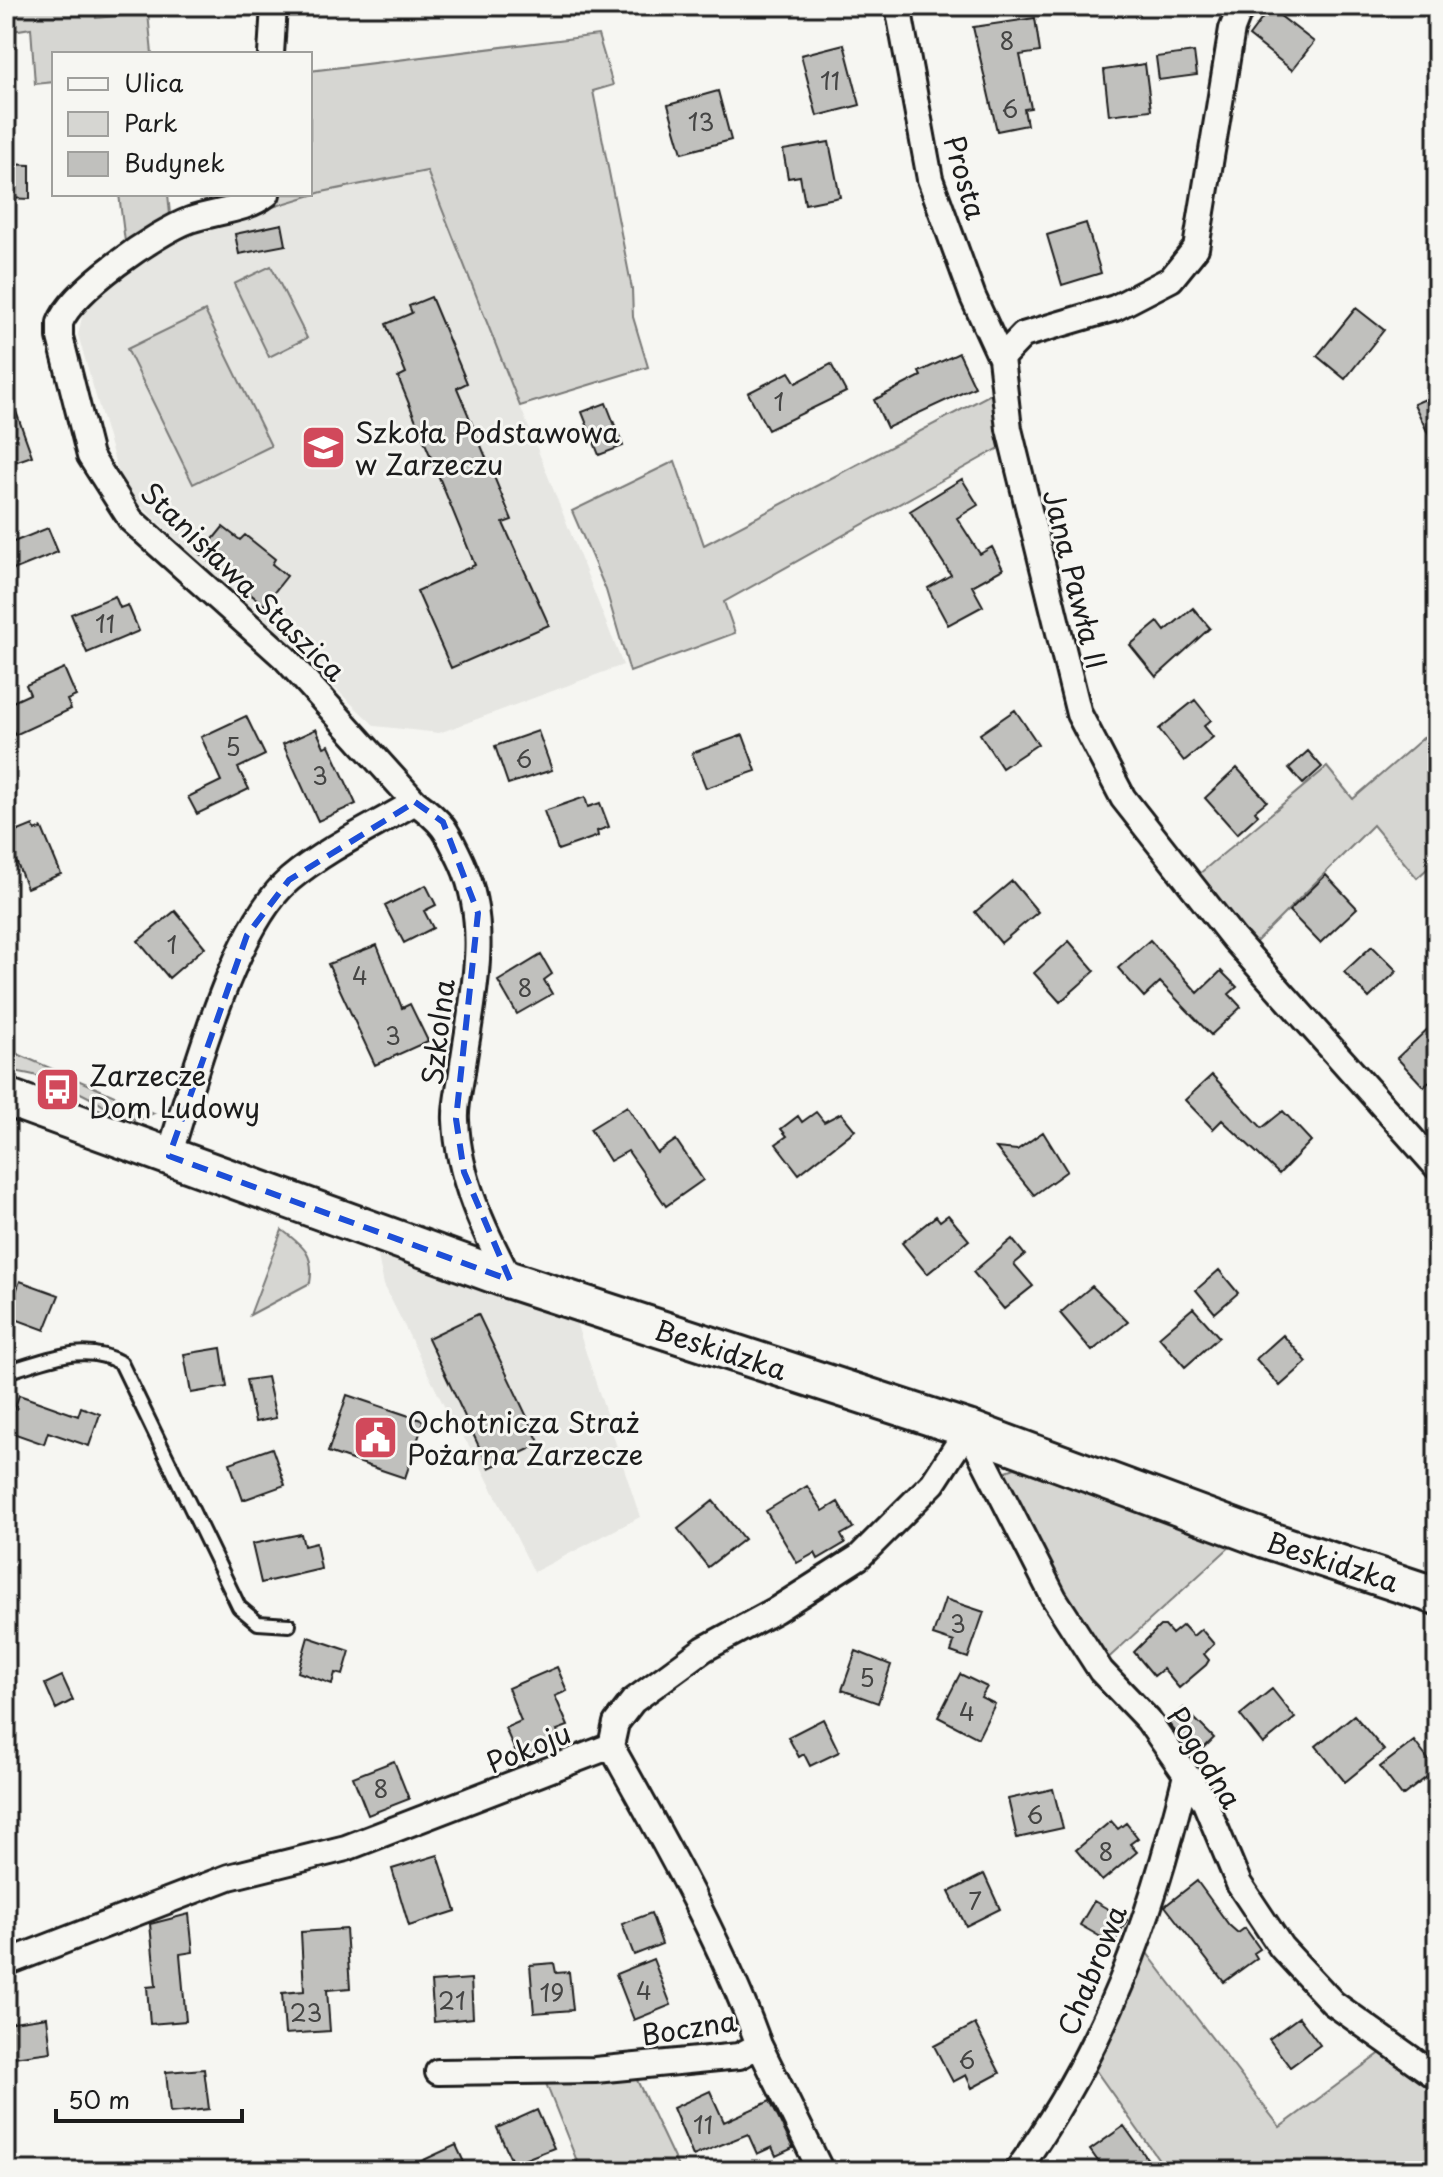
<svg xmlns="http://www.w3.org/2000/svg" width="1443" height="2177" viewBox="0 0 1443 2177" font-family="'Playpen Sans',sans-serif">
  <rect width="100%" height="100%" fill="#f6f6f2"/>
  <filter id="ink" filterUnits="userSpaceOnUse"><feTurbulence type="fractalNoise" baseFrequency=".0125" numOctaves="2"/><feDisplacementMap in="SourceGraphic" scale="16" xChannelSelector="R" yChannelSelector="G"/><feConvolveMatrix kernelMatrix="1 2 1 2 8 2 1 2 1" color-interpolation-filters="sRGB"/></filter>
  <g filter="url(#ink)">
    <!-- built -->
    <path fill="#e6e6e2" d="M 427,171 L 623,665 L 439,733 L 375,726 L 123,489 L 78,335 L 84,308 L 160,243 L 322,192 Z
      M 381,1250 L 573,1313 L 640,1517 L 534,1572 L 474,1453 L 450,1418 L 384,1285 L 378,1256 Z"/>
    <!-- green -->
    <path fill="#d6d6d2" stroke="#797977" stroke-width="2" d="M 6,6 L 95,6 L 96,18 L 148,13 L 152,54 L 54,54 L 54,82 L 35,84 L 31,28 L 6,32 Z
      M 598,35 L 613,85 L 593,91 L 632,289 L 633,317 L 648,367 L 520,406 L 427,171 L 322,192 L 263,210 L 275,194 L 310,194 L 310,71 Z
      M 119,194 L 168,194 L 171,225 L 126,250 Z
      M 271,266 L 307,338 L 269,357 L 234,284 Z
      M 205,311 L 271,446 L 193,484 L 127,349 Z
      M 991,394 L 1001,447 L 724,602 L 735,633 L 630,672 L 606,590 L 572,511 L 675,461 L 704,545 Z
      M 1437,726 L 1437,860 L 1417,878 L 1373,825 L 1252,946 L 1193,879 L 1327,767 L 1353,799 Z
      M 6,1049 L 154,1113 L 141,1119 L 118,1118 C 99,1097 34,1070 6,1071 Z
      M 282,1230 C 303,1246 315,1254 310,1283 L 250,1315 Z
      M 1015,1468 L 1232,1545 L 1102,1664 L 1004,1480 L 1006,1471 Z
      M 1141,1945 L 1280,2127 L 1382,2052 L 1437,2087 L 1437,2171 L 1167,2171 L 1094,2068 Z
      M 636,2078 L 680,2171 L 581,2171 L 545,2081 Z"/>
    <!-- building -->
    <path fill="#c0c0bd" stroke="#1c1c1c" stroke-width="2" d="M 1270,8 L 1314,42 L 1292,70 L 1249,36 Z
      M 1035,18 L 1040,52 L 1020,55 L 1031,108 L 1024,109 L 1027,125 L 997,131 L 973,27 Z
      M 844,44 L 860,105 L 817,116 L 801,55 Z
      M 1194,52 L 1197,75 L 1159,80 L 1156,57 Z
      M 1145,64 L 1151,110 L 1109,115 L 1104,70 Z
      M 718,91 L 731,140 L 682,153 L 668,105 Z
      M 829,142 L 840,197 L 805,204 L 800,176 L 788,178 L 783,150 Z
      M 6,164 L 30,165 L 30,199 L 6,198 Z
      M 1086,223 L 1101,273 L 1062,285 L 1047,235 Z
      M 282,224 L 286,245 L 239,254 L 235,234 Z
      M 431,297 L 467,383 L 457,388 L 512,520 L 503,523 L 549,625 L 451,668 L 417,591 L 475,565 L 398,377 L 406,373 L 386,324 L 412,313 L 409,306 Z
      M 1356,308 L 1384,330 L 1345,379 L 1317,356 Z
      M 959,353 L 975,387 L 887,428 L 874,400 L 921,376 L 919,372 Z
      M 831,364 L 846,392 L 768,430 L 748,393 L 789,372 L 796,383 Z
      M 6,392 L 9,392 L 32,456 L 6,465 Z
      M 1437,394 L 1437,452 L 1414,404 Z
      M 606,403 L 623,446 L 599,455 L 582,412 Z
      M 962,479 L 978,505 L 957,518 L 980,554 L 992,547 L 1003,569 L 972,586 L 983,606 L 948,625 L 928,588 L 951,575 L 910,511 Z
      M 223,527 L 240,540 L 245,535 L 275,559 L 272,564 L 287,576 L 264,605 L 201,554 Z
      M 48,528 L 58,552 L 6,573 L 6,545 Z
      M 115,596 L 120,608 L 128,605 L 139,631 L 87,653 L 71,614 Z
      M 1193,608 L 1210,628 L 1156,677 L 1130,645 L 1158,622 L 1165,631 Z
      M 64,668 L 76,696 L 67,700 L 71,709 L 15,735 L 6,716 L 6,705 L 30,694 L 26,685 Z
      M 1195,700 L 1211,720 L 1204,726 L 1213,737 L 1184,761 L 1159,729 Z
      M 1015,710 L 1038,744 L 1002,768 L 980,734 Z
      M 246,716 L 265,755 L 238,768 L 249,789 L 197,814 L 188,797 L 221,781 L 201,737 Z
      M 316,729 L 324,747 L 329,745 L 356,804 L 318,821 L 283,744 Z
      M 538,731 L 552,770 L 508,784 L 495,746 Z
      M 743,735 L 756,771 L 706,788 L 692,753 Z
      M 1308,751 L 1322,767 L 1303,784 L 1289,768 Z
      M 1237,768 L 1267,801 L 1255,811 L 1258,815 L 1237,834 L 1205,798 Z
      M 585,797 L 588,807 L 600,803 L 609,827 L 597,831 L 598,836 L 558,850 L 544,811 Z
      M 33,825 L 35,831 L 42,828 L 61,874 L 27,888 L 6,836 Z
      M 1326,875 L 1357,908 L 1320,943 L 1289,911 Z
      M 1012,881 L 1038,912 L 1001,943 L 975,912 Z
      M 426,885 L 436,905 L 424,911 L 433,928 L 404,943 L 385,906 Z
      M 175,911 L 205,947 L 169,978 L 138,941 Z
      M 1150,940 L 1198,993 L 1221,971 L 1237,987 L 1229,994 L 1241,1007 L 1211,1035 L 1160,982 L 1144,997 L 1118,968 Z
      M 1069,941 L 1095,971 L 1060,1002 L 1034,973 Z
      M 377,945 L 402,1008 L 410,1004 L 428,1041 L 375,1065 L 328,964 Z
      M 1372,946 L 1397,971 L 1369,998 L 1344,972 Z
      M 541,955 L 552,974 L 544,980 L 552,994 L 517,1014 L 498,981 Z
      M 1437,1020 L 1437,1074 L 1424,1087 L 1397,1058 Z
      M 1212,1075 L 1262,1128 L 1283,1111 L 1311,1141 L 1279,1174 L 1222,1120 L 1213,1129 L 1185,1100 Z
      M 627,1106 L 657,1153 L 676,1140 L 703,1180 L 666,1206 L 628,1151 L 610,1161 L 590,1129 Z
      M 816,1112 L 824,1122 L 841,1113 L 855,1130 L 799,1174 L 776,1144 L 787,1136 L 781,1129 L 798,1116 L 802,1122 Z
      M 1043,1132 L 1067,1171 L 1034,1195 L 996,1148 L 1017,1150 Z
      M 948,1215 L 969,1240 L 927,1274 L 902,1243 L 936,1216 L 940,1221 Z
      M 1012,1239 L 1025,1255 L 1014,1264 L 1033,1286 L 1004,1309 L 973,1272 Z
      M 1219,1270 L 1238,1293 L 1215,1313 L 1196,1290 Z
      M 20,1281 L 59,1295 L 45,1330 L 7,1316 Z
      M 1092,1286 L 1128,1322 L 1092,1351 L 1060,1313 Z
      M 1193,1308 L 1219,1337 L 1185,1367 L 1159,1337 Z
      M 478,1314 L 540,1444 L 489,1468 L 428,1338 Z
      M 1283,1335 L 1307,1362 L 1280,1386 L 1256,1359 Z
      M 221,1348 L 227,1387 L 191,1393 L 184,1354 Z
      M 267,1377 L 276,1418 L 255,1422 L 246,1380 Z
      M 19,1395 L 78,1416 L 81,1407 L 100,1414 L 89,1446 L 48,1432 L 44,1444 L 7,1431 Z
      M 347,1395 L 424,1421 L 405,1478 L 328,1452 Z
      M 272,1448 L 285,1485 L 243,1500 L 230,1463 Z
      M 807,1486 L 823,1511 L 838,1502 L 853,1528 L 841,1535 L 845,1543 L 818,1559 L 815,1553 L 797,1563 L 766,1511 Z
      M 713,1501 L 744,1539 L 708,1567 L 678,1529 Z
      M 301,1534 L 304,1546 L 316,1543 L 321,1569 L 261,1583 L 252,1544 Z
      M 945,1599 L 984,1612 L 968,1658 L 951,1652 L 954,1642 L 933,1635 Z
      M 1183,1625 L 1193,1636 L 1201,1629 L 1214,1644 L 1204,1654 L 1209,1660 L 1206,1665 L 1179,1688 L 1163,1669 L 1154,1676 L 1134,1652 L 1160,1626 L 1165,1626 L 1172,1634 Z
      M 308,1637 L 350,1651 L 343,1675 L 335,1673 L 332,1684 L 298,1672 Z
      M 856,1651 L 891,1665 L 878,1703 L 842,1690 Z
      M 557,1667 L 567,1691 L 555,1696 L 568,1726 L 557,1730 L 563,1743 L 520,1762 L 505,1728 L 521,1721 L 508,1688 Z
      M 960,1674 L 987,1687 L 981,1697 L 995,1704 L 978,1738 L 938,1717 Z
      M 62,1676 L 73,1700 L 56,1709 L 45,1684 Z
      M 1272,1689 L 1295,1718 L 1263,1744 L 1240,1715 Z
      M 1184,1708 L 1214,1738 L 1196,1756 L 1168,1723 Z
      M 1354,1715 L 1384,1750 L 1345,1782 L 1316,1746 Z
      M 823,1719 L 839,1752 L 810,1766 L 804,1754 L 799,1757 L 788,1737 Z
      M 1414,1741 L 1436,1770 L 1402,1796 L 1380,1767 Z
      M 394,1761 L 409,1799 L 368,1815 L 353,1777 Z
      M 1053,1789 L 1063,1828 L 1017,1838 L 1008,1799 Z
      M 1111,1821 L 1118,1829 L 1126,1823 L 1138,1838 L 1130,1844 L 1137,1852 L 1102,1881 L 1076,1850 Z
      M 438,1855 L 456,1911 L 409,1926 L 392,1869 Z
      M 984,1874 L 1000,1909 L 966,1926 L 949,1892 Z
      M 1197,1881 L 1229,1925 L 1238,1933 L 1245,1928 L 1260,1949 L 1254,1953 L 1257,1958 L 1224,1982 L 1165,1906 Z
      M 1094,1901 L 1127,1920 L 1113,1944 L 1080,1925 Z
      M 651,1913 L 662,1944 L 634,1955 L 622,1924 Z
      M 189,1914 L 193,1952 L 180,1954 L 186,2021 L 150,2024 L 147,1987 L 156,1986 L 150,1924 Z
      M 346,1929 L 350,1988 L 327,1990 L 330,2031 L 285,2034 L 282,1993 L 304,1991 L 301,1932 Z
      M 653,1959 L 671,2005 L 634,2020 L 616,1974 Z
      M 554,1963 L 556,1973 L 569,1972 L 573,2010 L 534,2013 L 530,1965 Z
      M 471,1979 L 473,2018 L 434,2022 L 431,1982 Z
      M 47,2017 L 51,2052 L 6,2058 L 6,2023 Z
      M 1299,2017 L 1320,2045 L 1290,2067 L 1269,2039 Z
      M 975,2024 L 1000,2073 L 972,2088 L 966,2075 L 953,2082 L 934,2046 Z
      M 204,2069 L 209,2109 L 170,2113 L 166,2072 Z
      M 710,2091 L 724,2122 L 770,2101 L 793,2148 L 776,2156 L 772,2147 L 757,2154 L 748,2134 L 693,2156 L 673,2108 Z
      M 537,2110 L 554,2148 L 513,2164 L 497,2128 Z
      M 1124,2126 L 1156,2171 L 1105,2171 L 1090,2150 Z
      M 456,2145 L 468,2171 L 400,2171 Z"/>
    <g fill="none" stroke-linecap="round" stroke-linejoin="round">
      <defs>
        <path id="lane" d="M 6,1372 C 45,1361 84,1341 121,1363 L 239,1607 L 258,1623 L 289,1625"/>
        <path id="street" d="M 898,6 L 930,179 L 973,297 L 1001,358
          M 1241,6 L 1232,29 L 1196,248 L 1171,279 L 1115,308 L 1023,335 L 1001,358 L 1009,429 L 1079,714 L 1123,798 L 1233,938 L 1437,1167
          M 271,54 L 274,6
          M 415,802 C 444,823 447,831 462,863 C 492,929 471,1003 462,1072 C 460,1087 455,1104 456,1120 C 458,1177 484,1231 510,1280
          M 169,1156 C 192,1084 233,926 290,879 C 327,848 375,826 415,802 L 285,658 L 131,520 L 90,456 L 60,337 L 60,323 C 71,291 157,232 190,220 C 215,211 246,211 267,194
          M 968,1429 L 1054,1598 L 1101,1671 L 1148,1720 L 1204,1800 L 1239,1884 L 1281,1947 L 1333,2003 L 1437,2077
          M 6,1963 L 229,1877 L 346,1848 L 611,1746 L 616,1723 L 633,1701 L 704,1649 L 776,1610 L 859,1557 L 933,1483 L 968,1429
          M 759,2045 L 821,2171
          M 438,2072 L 595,2070 L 739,2056 L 759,2045 C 721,1940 665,1843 611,1746
          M 1017,2171 C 1106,2046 1150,1923 1186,1775"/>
        <path id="secondary" d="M 6,1097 L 510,1280 L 968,1429 L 1265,1539 L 1437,1596"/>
      </defs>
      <!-- lane casing -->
      <use href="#lane" stroke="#1c1c1c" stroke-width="18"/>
      <!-- street casing -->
      <use href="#street" stroke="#1c1c1c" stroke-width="30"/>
      <!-- secondary casing -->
      <use href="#secondary" stroke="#1c1c1c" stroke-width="42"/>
      <!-- lane -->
      <use href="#lane" stroke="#f6f6f2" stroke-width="12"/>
      <!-- street -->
      <use href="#street" stroke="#f6f6f2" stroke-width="24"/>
      <!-- secondary -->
      <use href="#secondary" stroke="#f6f6f2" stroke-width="36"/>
    </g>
  </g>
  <!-- marked area -->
  <path fill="none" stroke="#1d4ed8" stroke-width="6" stroke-dasharray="16 10" stroke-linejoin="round" d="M 415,802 L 443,822 L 478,913 L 456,1119 L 464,1172 L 510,1280 L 169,1156 L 247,935 L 289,880 Z"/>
  <!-- icons -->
  <defs>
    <symbol id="school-square" viewBox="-11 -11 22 22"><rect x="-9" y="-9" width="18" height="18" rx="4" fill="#d1495b" stroke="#f6f6f2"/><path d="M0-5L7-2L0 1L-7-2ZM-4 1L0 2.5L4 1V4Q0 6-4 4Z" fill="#fff"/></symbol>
    <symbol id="bus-square" viewBox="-11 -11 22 22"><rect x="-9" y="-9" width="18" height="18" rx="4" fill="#d1495b" stroke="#f6f6f2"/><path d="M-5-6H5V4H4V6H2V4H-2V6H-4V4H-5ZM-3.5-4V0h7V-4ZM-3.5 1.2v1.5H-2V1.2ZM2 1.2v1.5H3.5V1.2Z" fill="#fff"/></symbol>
    <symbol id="civic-square" viewBox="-11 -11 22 22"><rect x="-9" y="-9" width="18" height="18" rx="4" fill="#d1495b" stroke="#f6f6f2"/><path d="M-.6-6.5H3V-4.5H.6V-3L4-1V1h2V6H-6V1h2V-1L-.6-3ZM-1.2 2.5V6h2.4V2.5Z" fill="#fff"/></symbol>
  </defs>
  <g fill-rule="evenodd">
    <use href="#school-square" x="298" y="422" width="51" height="51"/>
    <use href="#bus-square" x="32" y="1064" width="51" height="51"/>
    <use href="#civic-square" x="350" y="1412" width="51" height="51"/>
  </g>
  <g text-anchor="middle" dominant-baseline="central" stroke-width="6" stroke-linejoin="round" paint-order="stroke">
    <!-- number labels -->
    <g font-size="24" fill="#454544">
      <text x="1007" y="40">8</text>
      <text x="830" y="80">11</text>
      <text x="1010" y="108">6</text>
      <text x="701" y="121">13</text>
      <text x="779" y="401">1</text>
      <text x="105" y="623">11</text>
      <text x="233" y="746">5</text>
      <text x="524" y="758">6</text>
      <text x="320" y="775">3</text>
      <text x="172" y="944">1</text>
      <text x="360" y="975">4</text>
      <text x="525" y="987">8</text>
      <text x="393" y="1035">3</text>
      <text x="958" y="1623">3</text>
      <text x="867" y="1677">5</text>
      <text x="967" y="1711">4</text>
      <text x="381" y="1788">8</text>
      <text x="1035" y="1814">6</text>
      <text x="1106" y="1851">8</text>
      <text x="975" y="1900">7</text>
      <text x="644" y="1990">4</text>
      <text x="552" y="1992">19</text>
      <text x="452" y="2000">21</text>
      <text x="306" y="2012">23</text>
      <text x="967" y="2059">6</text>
      <text x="703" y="2124">11</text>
    </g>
    <!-- street labels -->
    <g font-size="28" fill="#1c1c1c" stroke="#f6f6f2">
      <text transform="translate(966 177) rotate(74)">Prosta</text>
      <text transform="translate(1076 579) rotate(76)">Jana Pawła II</text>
      <text transform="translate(244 581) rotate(44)">Stanisława Staszica</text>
      <text transform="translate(437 1032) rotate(-83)">Szkolna</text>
      <text transform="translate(721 1349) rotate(18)">Beskidzka</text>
      <text transform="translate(1333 1561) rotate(18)">Beskidzka</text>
      <text transform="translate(528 1747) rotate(-22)">Pokoju</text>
      <text transform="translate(1205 1757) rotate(58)">Pogodna</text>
      <text transform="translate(1091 1970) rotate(-68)">Chabrowa</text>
      <text transform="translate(689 2027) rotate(-9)">Boczna</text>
    </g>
    <!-- poi labels -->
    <g font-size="28" fill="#1c1c1c" stroke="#f6f6f2" text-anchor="start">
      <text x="355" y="431">Szkoła Podstawowa<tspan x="355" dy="32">w Zarzeczu</tspan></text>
      <text x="89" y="1074">Zarzecze<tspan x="89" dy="32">Dom Ludowy</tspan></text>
      <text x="407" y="1421">Ochotnicza Straż<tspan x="407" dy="32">Pożarna Zarzecze</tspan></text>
    </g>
  </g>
  <!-- margin -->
  <rect width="1443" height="2177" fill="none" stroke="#f6f6f2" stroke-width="32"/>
  <rect x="16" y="16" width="1411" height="2145" fill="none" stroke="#1c1c1c" stroke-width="3" filter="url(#ink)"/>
  <!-- legend -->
  <rect x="52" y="52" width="260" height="144" fill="#f6f6f2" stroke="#9f9f9c" stroke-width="2"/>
  <rect x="68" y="78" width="40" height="12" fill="#f6f6f2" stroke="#9f9f9c" stroke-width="2"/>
  <text x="124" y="92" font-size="24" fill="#1c1c1c">Ulica</text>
  <rect x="68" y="112" width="40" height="24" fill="#d6d6d2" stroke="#9f9f9c" stroke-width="2"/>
  <text x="124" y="132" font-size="24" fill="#1c1c1c">Park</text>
  <rect x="68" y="152" width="40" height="24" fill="#c0c0bd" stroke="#9f9f9c" stroke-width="2"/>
  <text x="124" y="172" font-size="24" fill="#1c1c1c">Budynek</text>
  <!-- scale -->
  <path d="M56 2109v12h186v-12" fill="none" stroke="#1c1c1c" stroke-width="4"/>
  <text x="68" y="2109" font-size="24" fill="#1c1c1c" stroke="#f6f6f2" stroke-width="6" paint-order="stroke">50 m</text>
</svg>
